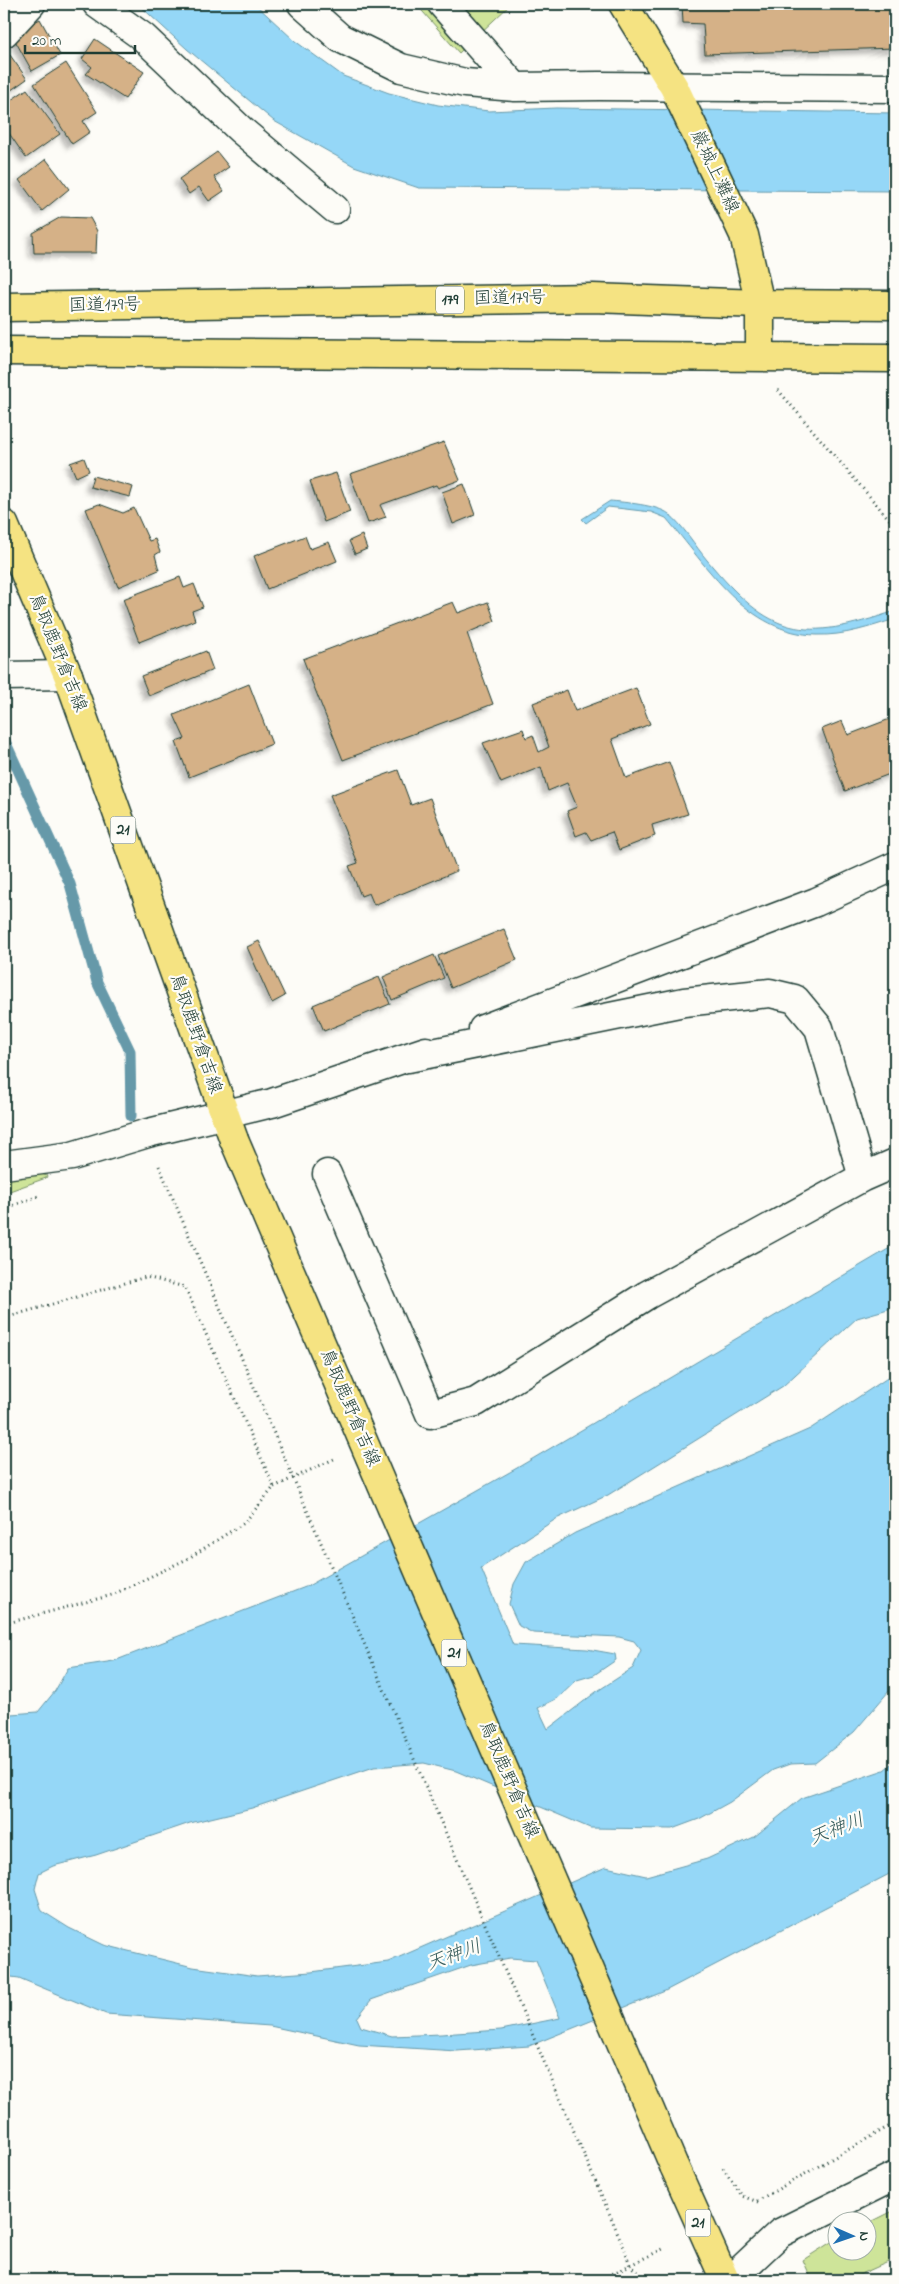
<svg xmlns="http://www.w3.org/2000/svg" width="899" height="2284" viewBox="0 0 899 2284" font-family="'Indie Flower','Klee One',sans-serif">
  <defs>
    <filter id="shadow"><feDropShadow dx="-4.5" dy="4.5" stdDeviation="2.5" flood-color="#0004"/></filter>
  </defs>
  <rect width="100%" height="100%" fill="#fdfcf7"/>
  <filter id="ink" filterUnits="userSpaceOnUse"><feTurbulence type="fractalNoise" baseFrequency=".02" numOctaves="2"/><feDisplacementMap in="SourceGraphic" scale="10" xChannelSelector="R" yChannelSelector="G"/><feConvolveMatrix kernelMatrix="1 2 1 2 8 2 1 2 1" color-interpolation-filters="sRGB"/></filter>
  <g filter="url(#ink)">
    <!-- green -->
    <path fill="#cee499" stroke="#769066" d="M 416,4 L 511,4 L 459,53 Z
      M 39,1173 L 47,1176 L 46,1178 L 4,1193 L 4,1175 Z
      M 895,2210 L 895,2259 L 848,2280 L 812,2280 L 803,2260 L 836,2239 L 836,2252 L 866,2252 L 867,2224 Z"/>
    <!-- water -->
    <path fill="#95d7f7" stroke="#6699a9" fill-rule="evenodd" d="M 138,4 L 255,4 L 295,41 L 343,76 L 389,93 L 438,105 L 489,111 L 556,108 L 895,113 L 895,191 L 419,188 L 354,166 L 274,121 L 187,49 Z
      M 610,501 C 623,502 658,505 669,514 C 682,524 696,547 707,560 C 771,637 802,643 895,611 L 895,619 C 870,627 844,636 817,635 C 747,634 707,566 666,518 L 651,512 L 608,507 L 586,523 L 582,519 Z
      M 895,1245 L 895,1307 L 857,1318 L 783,1386 L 608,1495 L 556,1519 L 481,1568 L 513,1645 L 587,1649 L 615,1654 L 616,1660 L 594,1675 L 577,1680 L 558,1698 L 538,1708 L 548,1729 L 596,1692 L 633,1668 L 641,1650 L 634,1641 L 619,1637 L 533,1633 L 519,1626 L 509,1604 L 514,1584 L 526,1562 L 575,1533 L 810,1429 L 895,1373 L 895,1684 L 854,1732 L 815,1763 L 790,1764 L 773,1770 L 730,1802 L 699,1819 L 672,1829 L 590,1828 L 456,1771 L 424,1763 L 374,1767 L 252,1808 L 190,1823 L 96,1855 L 53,1866 L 39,1873 L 35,1889 L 42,1911 L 69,1928 L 104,1945 L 193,1967 L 257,1976 L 311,1972 L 388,1962 L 606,1867 L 646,1876 L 707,1859 L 754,1837 L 802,1798 L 884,1770 L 895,1761 L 895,1871 L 665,1991 L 529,2046 L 457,2051 L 359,2045 L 270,2026 L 106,2014 L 19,1978 L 4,1976 L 4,1718 L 11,1714 L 38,1712 L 55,1691 L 68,1668 L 114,1661 L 308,1586 L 517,1468 ZM 510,1958 L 536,1960 L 560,2018 L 501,2030 L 441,2034 L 392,2036 L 361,2027 L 357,2018 L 371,2000 L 471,1965 Z"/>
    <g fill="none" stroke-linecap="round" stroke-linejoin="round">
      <!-- stream -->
      <path stroke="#6699a9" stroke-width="11" d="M 4,14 L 12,4
        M 4,739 L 70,884 L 97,982 L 130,1051 L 131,1116"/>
    </g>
    <!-- building -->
    <path fill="#d5b187" stroke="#1f3d34" filter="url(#shadow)" d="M 682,4 L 895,4 L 895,48 L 705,54 L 703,24 L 683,23 Z
      M 40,19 L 60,55 L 32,71 L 12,35 Z
      M 95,39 L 144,72 L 125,99 L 86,74 L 92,67 L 82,59 Z
      M 10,55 L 27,79 L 4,95 L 4,59 Z
      M 66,63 L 97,112 L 83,121 L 90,132 L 72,144 L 34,84 Z
      M 27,89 L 60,134 L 26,158 L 4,126 L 4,105 Z
      M 217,152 L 229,167 L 214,177 L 224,191 L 209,201 L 199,187 L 189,194 L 179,179 Z
      M 46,159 L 69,189 L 42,211 L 19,180 Z
      M 61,217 L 90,218 L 97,231 L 96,253 L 34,253 L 33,233 Z
      M 444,442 L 460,480 L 438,488 L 436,485 L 380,505 L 386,517 L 368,523 L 350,474 Z
      M 84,458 L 89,471 L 76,477 L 70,463 Z
      M 336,473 L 350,512 L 324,522 L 310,481 Z
      M 93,476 L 133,487 L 130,497 L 90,487 Z
      M 464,484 L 475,515 L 453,524 L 442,492 Z
      M 99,504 L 123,513 L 134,508 L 149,541 L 155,539 L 160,552 L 155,555 L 159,570 L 118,587 L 86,509 Z
      M 362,535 L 367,549 L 355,554 L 349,541 Z
      M 305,536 L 310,549 L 329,542 L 337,561 L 267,589 L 254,556 Z
      M 180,577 L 184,588 L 194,584 L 203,607 L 192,611 L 195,620 L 139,642 L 123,599 Z
      M 453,602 L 458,613 L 488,602 L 495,621 L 467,633 L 493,704 L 343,760 L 303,659 Z
      M 206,651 L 213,670 L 149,696 L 141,676 Z
      M 249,684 L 272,744 L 189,777 L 176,742 L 185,739 L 174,715 Z
      M 636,688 L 650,724 L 612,739 L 626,778 L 669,762 L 688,814 L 652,825 L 655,836 L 619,850 L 612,832 L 591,840 L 586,832 L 576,836 L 567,811 L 577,807 L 567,783 L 548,791 L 541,767 L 501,783 L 483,743 L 523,729 L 526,738 L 533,735 L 539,752 L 549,747 L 533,703 L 567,690 L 575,711 Z
      M 895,717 L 895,772 L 845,791 L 822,729 L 842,721 L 848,735 Z
      M 398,770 L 411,805 L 430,798 L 457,871 L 374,905 L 369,893 L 361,896 L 349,866 L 358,863 L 330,795 Z
      M 504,929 L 517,960 L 451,988 L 438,956 Z
      M 259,941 L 285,996 L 272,1003 L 247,947 Z
      M 434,955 L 444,978 L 392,1000 L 383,977 Z
      M 379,977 L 390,1004 L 324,1031 L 313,1005 Z"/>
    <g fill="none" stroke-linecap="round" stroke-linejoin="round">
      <defs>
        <path id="minor" d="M 97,4 L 143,37 L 241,130 L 335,209
          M 302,4 L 340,38 L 401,68 L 465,83 L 515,87 L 599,86 L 895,88
          M 442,4 L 515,87
          M 4,33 L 31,4
          M 4,676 L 68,675
          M 483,1029 L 816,902 L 895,866
          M 4,1165 L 72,1156 L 148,1133 L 272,1103 L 426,1051
          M 327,1174 L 430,1414 L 476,1402 L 647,1295 L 863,1177 L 819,1028 L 795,999 L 770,993 L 684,1002 L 408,1058
          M 863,1177 L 895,1163
          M 730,2280 L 780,2233 L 895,2176"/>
        <path id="major" d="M 623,4 L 674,87 L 744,235 L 760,304 L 760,356
          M 4,524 L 68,675 L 234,1140
          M 674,2166 L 725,2280"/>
        <path id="highway" d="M 4,307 L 593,298 L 760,304 L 895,305
          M 4,351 L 895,358"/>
      </defs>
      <!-- minor casing -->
      <use href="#minor" stroke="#1f3d34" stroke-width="31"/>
      <!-- major casing -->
      <use href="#major" stroke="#1f3d34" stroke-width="31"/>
      <!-- highway casing -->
      <use href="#highway" stroke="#1f3d34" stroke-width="31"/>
      <!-- path -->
      <path stroke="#1f3d34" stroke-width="3" stroke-dasharray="1 4" stroke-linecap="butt" d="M 778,390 L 895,526
        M 4,1209 L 41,1195
        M 4,1318 L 146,1277 L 185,1287 L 274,1487 L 244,1523 L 187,1559 L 112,1595 L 4,1624
        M 274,1487 L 334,1459
        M 723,2168 L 742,2196 L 758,2202
        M 757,2201 L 895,2123
        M 644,2279 L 630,2265 L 663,2249
        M 599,2280 L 630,2265 L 625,2250"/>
      <!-- minor -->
      <use href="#minor" stroke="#fdfcf7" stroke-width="28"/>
      <!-- major -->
      <use href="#major" stroke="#f5e382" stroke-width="28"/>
      <!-- highway -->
      <use href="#highway" stroke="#f5e382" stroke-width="28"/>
      <defs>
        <path id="major-bridge" d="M 234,1140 L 674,2166"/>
      </defs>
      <!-- major-bridge casing -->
      <use href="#major-bridge" stroke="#1f3d34" stroke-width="31" stroke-linecap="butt"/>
      <!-- path-bridge -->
      <path stroke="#1f3d34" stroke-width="3" stroke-dasharray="1 4" stroke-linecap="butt" d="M 159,1166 L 625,2250"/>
      <!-- major-bridge -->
      <use href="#major-bridge" stroke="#f5e382" stroke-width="28"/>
    </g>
  </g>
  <g text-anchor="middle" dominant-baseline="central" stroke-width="4.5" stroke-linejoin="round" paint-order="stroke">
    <!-- shield labels -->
    <g fill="#fdfcf7" stroke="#62766e" stroke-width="1">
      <rect x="436" y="286.5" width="28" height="27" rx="4"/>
      <rect x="110.5" y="816.5" width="25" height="27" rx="4"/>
      <rect x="441.5" y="1639.5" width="25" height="27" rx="4"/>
      <rect x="685.5" y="2209.5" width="25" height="27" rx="4"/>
    </g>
    <g font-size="16" font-weight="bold" fill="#1f3d34">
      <text x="450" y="300">179</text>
      <text x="123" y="830">21</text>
      <text x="454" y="1653">21</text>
      <text x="698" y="2223">21</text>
    </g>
    <!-- street labels -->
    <g font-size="18" fill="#1f3d34" stroke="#fdfcf7">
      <text transform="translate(714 172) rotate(65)">巌城上灘線</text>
      <text transform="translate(510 299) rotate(-1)">国道179号</text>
      <text transform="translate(105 306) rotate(-1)">国道179号</text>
      <text transform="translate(57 653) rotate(68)">鳥取鹿野倉吉線</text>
      <text transform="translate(195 1034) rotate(71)">鳥取鹿野倉吉線</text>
      <text transform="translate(349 1408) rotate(67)">鳥取鹿野倉吉線</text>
      <text transform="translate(508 1780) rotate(67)">鳥取鹿野倉吉線</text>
    </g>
    <!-- water labels -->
    <g font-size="19" font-style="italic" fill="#375c5b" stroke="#fdfcf7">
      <text transform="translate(837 1830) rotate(-21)">天神川</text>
      <text transform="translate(454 1956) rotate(-20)">天神川</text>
    </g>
  </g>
  <!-- margin -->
  <rect width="899" height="2284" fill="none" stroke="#fdfcf7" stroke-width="20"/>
  <rect x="10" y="10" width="879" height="2264" fill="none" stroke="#1f3d34" stroke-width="2" filter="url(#ink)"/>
  <!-- north arrow -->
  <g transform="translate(852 2236) rotate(92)"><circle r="24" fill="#fdfcf7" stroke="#a4b0a9"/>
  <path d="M0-4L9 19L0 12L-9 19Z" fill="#1f6fb2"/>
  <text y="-8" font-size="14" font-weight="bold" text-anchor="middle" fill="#1f3d34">N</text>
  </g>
  <!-- scale -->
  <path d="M25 45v8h110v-8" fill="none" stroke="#1f3d34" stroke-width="2.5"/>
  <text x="32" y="45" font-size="15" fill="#1f3d34" stroke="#fdfcf7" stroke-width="4" paint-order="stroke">20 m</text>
</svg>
